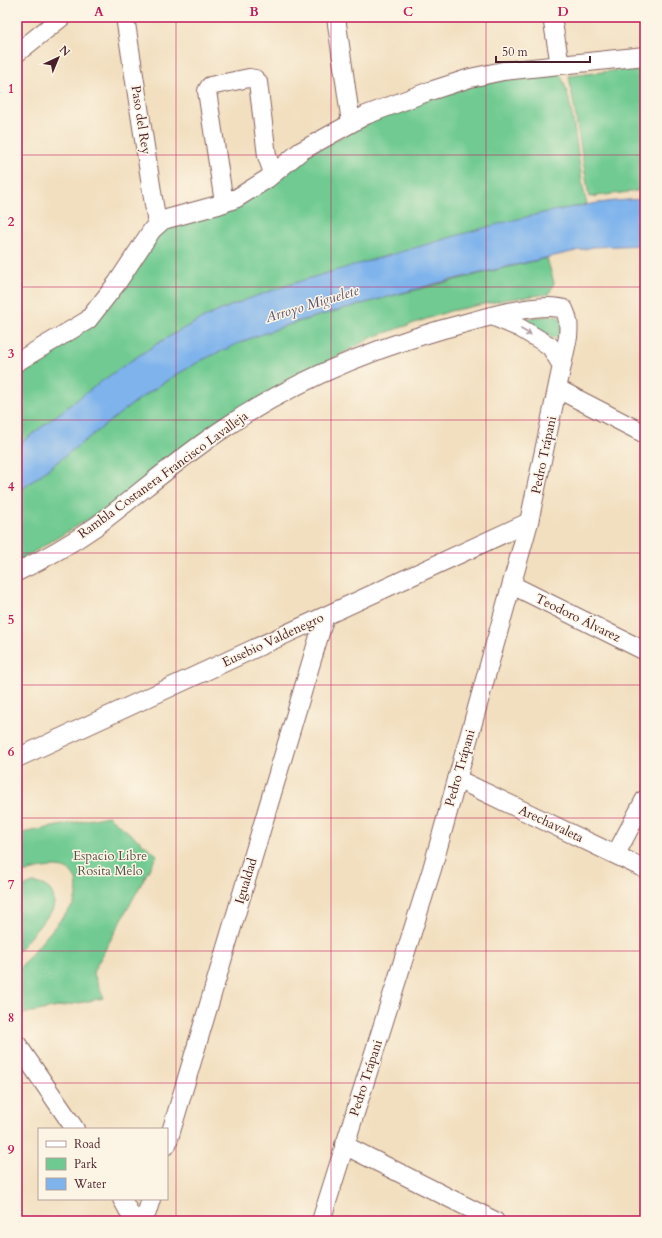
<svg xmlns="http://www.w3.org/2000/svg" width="662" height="1238" viewBox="0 0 662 1238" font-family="Cardo,serif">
  <rect width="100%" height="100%" fill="#fcf5e5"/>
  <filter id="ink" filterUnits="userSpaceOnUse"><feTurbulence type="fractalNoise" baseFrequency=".025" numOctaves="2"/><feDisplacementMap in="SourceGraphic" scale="8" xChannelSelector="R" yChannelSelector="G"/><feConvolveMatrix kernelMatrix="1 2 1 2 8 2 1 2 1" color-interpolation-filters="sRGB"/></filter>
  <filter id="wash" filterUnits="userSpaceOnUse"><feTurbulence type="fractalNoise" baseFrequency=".012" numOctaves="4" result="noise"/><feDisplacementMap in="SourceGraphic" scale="16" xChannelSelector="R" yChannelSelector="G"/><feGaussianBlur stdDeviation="0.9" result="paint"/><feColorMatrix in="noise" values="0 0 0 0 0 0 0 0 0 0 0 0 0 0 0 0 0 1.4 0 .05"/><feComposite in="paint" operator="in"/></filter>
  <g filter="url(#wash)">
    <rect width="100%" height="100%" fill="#f2dfc0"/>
    <!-- green -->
    <path fill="#6fca91" stroke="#5c745e" d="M 645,67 L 645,190 L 589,197 L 569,76 Z
      M 558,72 C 574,89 578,176 587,204 C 505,223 424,245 343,269 C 299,283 252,295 210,315 C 139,350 79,399 17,446 L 17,367 L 85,327 L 161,228 L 395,110 L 478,84 Z
      M 547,258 L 554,283 L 549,294 L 509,299 L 450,311 L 373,337 L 282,386 L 107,508 L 17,562 L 17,493 C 77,448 134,397 200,361 C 248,335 301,321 353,306 C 418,289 482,273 547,258 Z
      M 557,315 L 562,321 L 559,336 L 553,338 L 522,321 L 523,319 L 528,318 Z
      M 108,816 L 157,855 L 93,972 L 104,998 L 17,1015 L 17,971 L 74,904 C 88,856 46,865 17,875 L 17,834 Z
      M 33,883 C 50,884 58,896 52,911 L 17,952 L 17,889 Z"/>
    <!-- water -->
    <path fill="#7eb3ec" stroke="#64698c" d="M 645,199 L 645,245 L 593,247 L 438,283 L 296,322 L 246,340 L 202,360 L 169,379 L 135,402 L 17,493 L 17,446 C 78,399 140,348 210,315 C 268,288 332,272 393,254 C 475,231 560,202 645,199 Z"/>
  </g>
  <g filter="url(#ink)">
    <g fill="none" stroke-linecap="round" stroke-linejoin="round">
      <defs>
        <path id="minor" d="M 125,17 L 157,224
          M 336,17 L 351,123
          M 552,17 L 560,65
          M 17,53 L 62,17
          M 224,203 L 207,91 L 210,86 L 249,78 L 255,79 L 258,82 L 267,156 L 273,173
          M 492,316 L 520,328 L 550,346 L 561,364
          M 17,362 L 88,320 L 117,283 L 152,230 L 163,220 L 218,205 L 237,198 L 267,179 L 301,151 L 366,115 L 427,92 L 470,78 L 503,71 L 645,56
          M 558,389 L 645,434
          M 17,572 C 42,560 72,543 95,527 C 139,494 180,457 226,427 C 300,377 386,343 473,321 C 494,315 544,302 564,309 C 569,319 569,326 568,337 L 529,522 L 432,869 L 321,1221
          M 512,585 L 645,651
          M 17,758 L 529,522
          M 457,779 L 645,869
          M 616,854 L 645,799
          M 17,1044 L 75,1129
          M 167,1145 L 325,616
          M 344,1145 L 495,1221
          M 122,1199 L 134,1221
          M 141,1221 L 147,1212 L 151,1199"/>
      </defs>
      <!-- minor casing -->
      <use href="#minor" stroke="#85625f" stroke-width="20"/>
      <!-- minor -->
      <use href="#minor" stroke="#fff" stroke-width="18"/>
    </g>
    <!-- one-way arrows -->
    <defs><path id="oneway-shaft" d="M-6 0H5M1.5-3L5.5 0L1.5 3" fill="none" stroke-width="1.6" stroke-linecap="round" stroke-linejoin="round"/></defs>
    <use stroke="#ae9aa0" href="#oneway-shaft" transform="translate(526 332) rotate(30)"/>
  </g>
  <!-- grid -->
  <path fill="none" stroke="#c2185b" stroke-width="1" stroke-opacity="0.55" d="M 176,17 L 176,1221M 331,17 L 331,1221M 486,17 L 486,1221M 17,155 L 645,155M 17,287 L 645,287M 17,420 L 645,420M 17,553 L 645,553M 17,685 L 645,685M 17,818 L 645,818M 17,951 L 645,951M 17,1083 L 645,1083"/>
  <g text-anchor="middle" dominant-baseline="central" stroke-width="3" stroke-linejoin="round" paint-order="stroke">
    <!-- street labels -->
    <g font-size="13" fill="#4a1f2b" stroke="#fcf5e5">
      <text transform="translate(141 120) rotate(81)">Paso del Rey</text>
      <text transform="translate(544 455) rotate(-78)">Pedro Trápani</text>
      <text transform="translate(163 475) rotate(-36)">Rambla Costanera Francisco Lavalleja</text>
      <text transform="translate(578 618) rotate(26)">Teodoro Álvarez</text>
      <text transform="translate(273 640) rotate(-25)">Eusebio Valdenegro</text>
      <text transform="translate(460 768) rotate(-74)">Pedro Trápani</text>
      <text transform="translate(551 824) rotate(25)">Arechavaleta</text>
      <text transform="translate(246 881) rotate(-73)">Igualdad</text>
      <text transform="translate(366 1078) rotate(-72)">Pedro Trápani</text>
    </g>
    <!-- park labels -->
    <g font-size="13" fill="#55524a" stroke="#fcf5e5">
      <text x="110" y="856">Espacio Libre<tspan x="110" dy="15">Rosita Melo</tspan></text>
    </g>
    <!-- water labels -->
    <g font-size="14" font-style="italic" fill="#5c536f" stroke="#fcf5e5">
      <text transform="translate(312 304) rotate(-17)">Arroyo Miguelete</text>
    </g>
  </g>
  <!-- margin -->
  <rect width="662" height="1238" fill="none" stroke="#fcf5e5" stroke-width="44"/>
  <!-- legend -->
  <rect x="38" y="1128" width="130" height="72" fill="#fcf5e5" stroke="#b59f9b"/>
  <rect x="46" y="1141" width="20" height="6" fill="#ffffff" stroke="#b59f9b"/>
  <text x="74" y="1148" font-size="12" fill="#4a1f2b">Road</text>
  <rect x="46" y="1158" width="20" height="12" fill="#6fca91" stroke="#b59f9b"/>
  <text x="74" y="1168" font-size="12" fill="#4a1f2b">Park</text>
  <rect x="46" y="1178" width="20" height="12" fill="#7eb3ec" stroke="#b59f9b"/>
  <text x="74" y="1188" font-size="12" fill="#4a1f2b">Water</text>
  <!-- north arrow -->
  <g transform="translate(58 58) rotate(44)" stroke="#fcf5e5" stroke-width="3" paint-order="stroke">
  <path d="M0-3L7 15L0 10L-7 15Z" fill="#4a1f2b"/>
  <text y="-6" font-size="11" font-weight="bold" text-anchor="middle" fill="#4a1f2b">N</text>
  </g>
  <!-- scale -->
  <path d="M496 56v6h94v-6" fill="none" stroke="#4a1f2b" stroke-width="2"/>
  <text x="502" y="56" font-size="12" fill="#4a1f2b" stroke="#fcf5e5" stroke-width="3" paint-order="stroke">50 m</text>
  <rect x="22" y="22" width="618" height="1194" fill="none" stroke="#c2185b" stroke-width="1.5"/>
  <g font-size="13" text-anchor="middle" font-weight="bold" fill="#c2185b">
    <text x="99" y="16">A</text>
    <text x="254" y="16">B</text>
    <text x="408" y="16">C</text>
    <text x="563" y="16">D</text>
    <text x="11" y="93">1</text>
    <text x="11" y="226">2</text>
    <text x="11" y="358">3</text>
    <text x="11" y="491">4</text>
    <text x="11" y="624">5</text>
    <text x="11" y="756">6</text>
    <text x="11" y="889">7</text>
    <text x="11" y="1022">8</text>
    <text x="11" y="1154">9</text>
  </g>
</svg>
